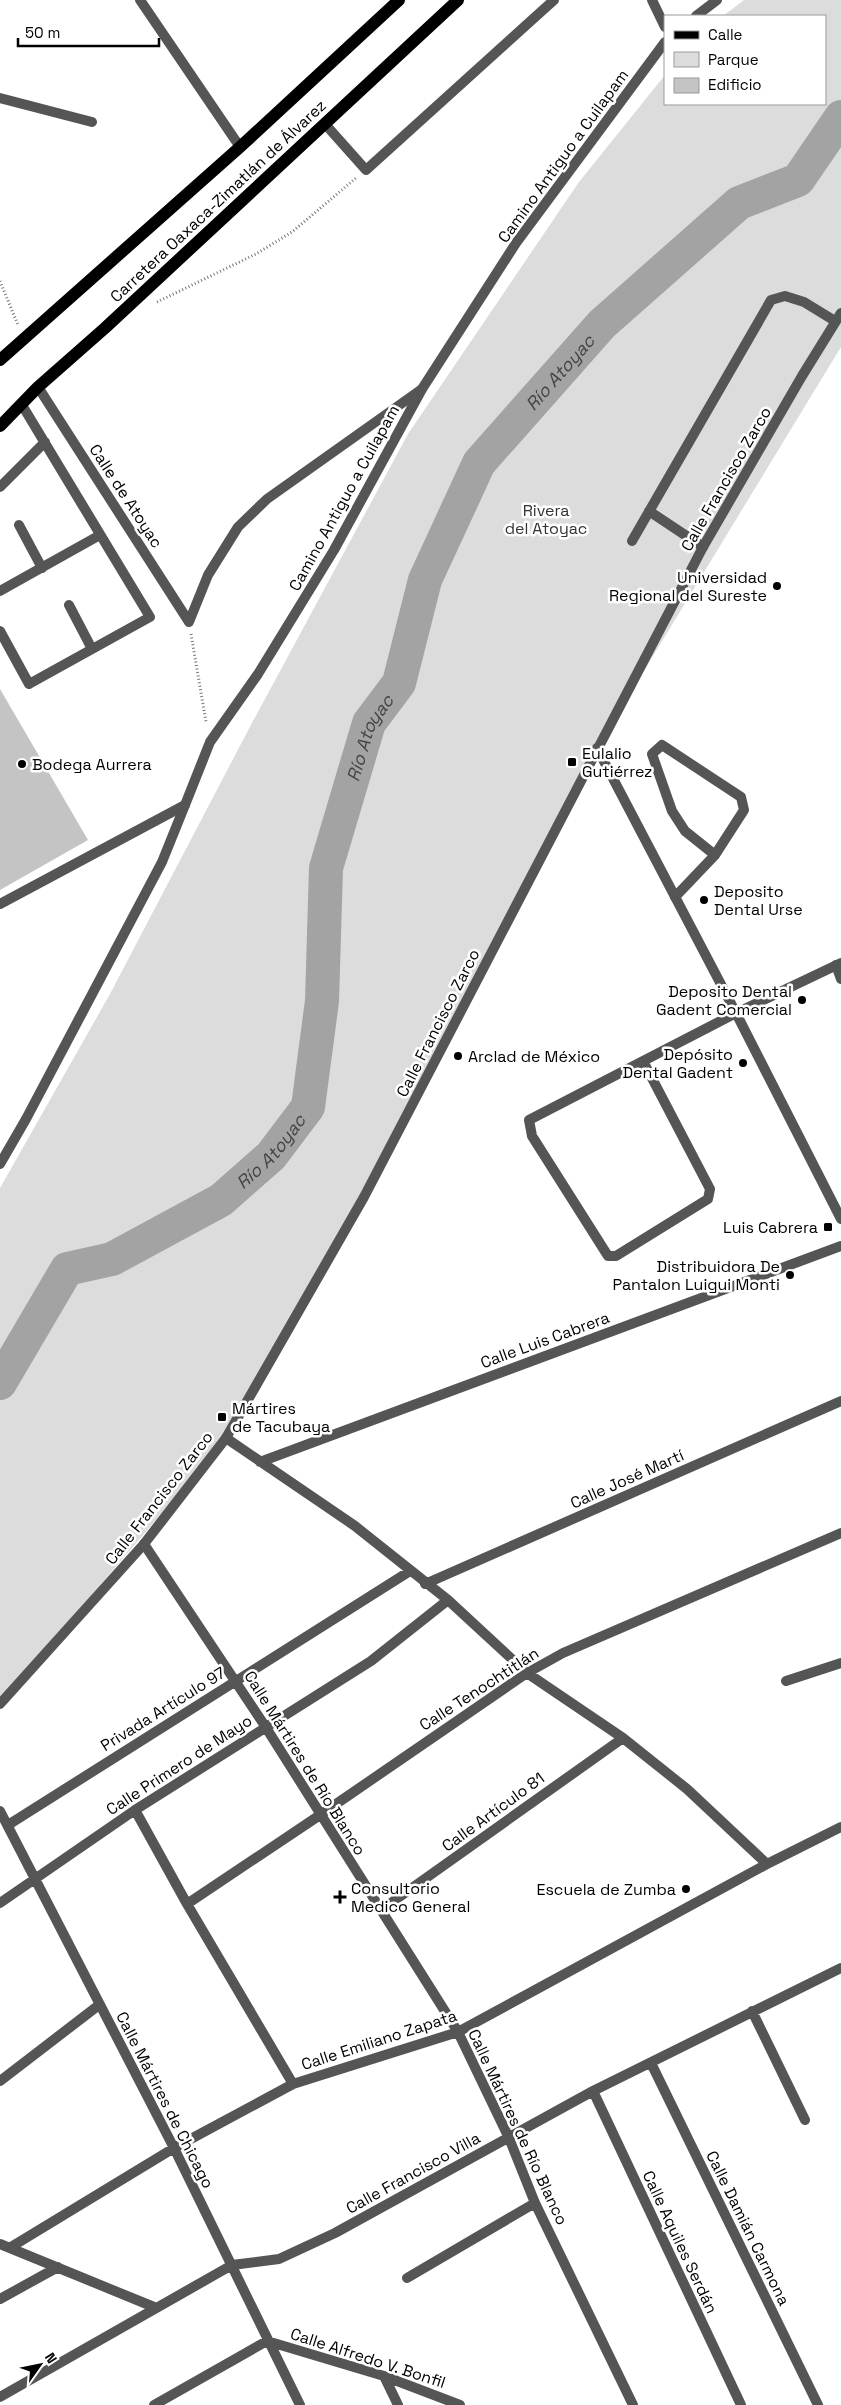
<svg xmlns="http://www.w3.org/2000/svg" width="841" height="2405" viewBox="0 0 841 2405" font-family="'Space Grotesk',sans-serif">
  <rect width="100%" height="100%" fill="#fff"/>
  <!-- green -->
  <path fill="#dcdcdc" d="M 744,0 L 841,0 L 841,347 L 597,748 L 460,1013 L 226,1438 L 0,1702 L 0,1188 L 110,994 L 253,721 L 408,434 L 579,182 L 665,75 L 665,104 L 825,104 L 825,16 L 723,16 Z"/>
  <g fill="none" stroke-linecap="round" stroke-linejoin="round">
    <!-- river -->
    <path stroke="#a3a3a3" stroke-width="34" id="s1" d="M 0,1383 L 67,1269 L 112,1259 L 221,1200 L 271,1156 L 308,1107 L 322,1001 L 326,868 L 369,723 L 399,683 L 425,580 L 479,463 L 602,324 L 739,203 L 798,180 L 841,117"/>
  </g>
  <!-- building -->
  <path fill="#c4c4c4" d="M 0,689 L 88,840 L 0,890 Z"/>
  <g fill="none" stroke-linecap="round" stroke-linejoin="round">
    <!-- path -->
    <path stroke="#777" stroke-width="3" stroke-dasharray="1 2.5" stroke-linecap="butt" d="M 0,281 L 18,325
      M 157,302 L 256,254 L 292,232 L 356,178
      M 191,634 L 206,722"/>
    <!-- service -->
    <path stroke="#555" stroke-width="10" d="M 0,487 L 45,442
      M 649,511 L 703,547
      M 19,525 L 42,568
      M 632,541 L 771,300 L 785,296 L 804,302 L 835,321
      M 0,591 L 100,535
      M 69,605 L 92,649
      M 0,631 L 29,684 L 150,617 L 22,405
      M 675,897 L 715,855 L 744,810 L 741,797 L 662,745 L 652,754 L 672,811 L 685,831 L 715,855"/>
    <!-- minor -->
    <path stroke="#555" stroke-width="10" d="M 140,0 L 240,147
      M 652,0 L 665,27
      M 0,98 L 92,122
      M 325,124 L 366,170 L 554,0
      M 38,387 L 189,622
      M 189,622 L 208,575 L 238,527 L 267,499 L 422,389
      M 836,965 L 841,979
      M 643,1061 L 710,1189 L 708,1199 L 616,1256 L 608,1256 L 532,1136 L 529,1120 L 736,1013
      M 0,1164 L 26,1119 L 162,862 L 185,805
      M 226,1438 L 355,1526 L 448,1600 L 527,1673 L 623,1738 L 687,1789 L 767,1864
      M 260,1462 L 841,1246
      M 144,1544 L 265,1726 L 458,2032 L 509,2138 L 535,2203 L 633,2405
      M 425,1584 L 841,1401
      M 786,1681 L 841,1663
      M 135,1810 L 187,1904 L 293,2084
      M 0,1811 L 174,2148 L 300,2405
      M 8,1825 L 410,1571
      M 0,1903 L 135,1810 L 371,1661 L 448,1600
      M 187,1904 L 320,1815 L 527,1673 L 563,1653 L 841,1533
      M 381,1910 L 623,1738
      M 752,2011 L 805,2120
      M 651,2063 L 818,2405
      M 0,2081 L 99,2005
      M 593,2091 L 741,2405
      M 0,2244 L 154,2307
      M 11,2247 L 174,2148 L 293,2084 L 458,2032 L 767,1864 L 841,1827
      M 407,2278 L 535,2203
      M 0,2299 L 58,2267
      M 384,2376 L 398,2405
      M 0,2397 L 232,2265 L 279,2259 L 335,2233 L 593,2091 L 841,1968
      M 154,2405 L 267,2341 L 384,2376 L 460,2405"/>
    <!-- tertiary -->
    <path stroke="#555" stroke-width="10" d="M 696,16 L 717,0
      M 597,748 L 736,1013 L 841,1219
      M 0,904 L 185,805 L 210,742 L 258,674 L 334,550 L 422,389 L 516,243 L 665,42
      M 736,1013 L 841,963
      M 0,1704 L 144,1544 L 226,1438 L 364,1197 L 703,547 L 802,376 L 841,313"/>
    <!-- primary -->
    <path stroke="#000" stroke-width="12" d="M 0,360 L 240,147 L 399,0
      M 0,426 L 38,387 L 105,328 L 458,0"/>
  </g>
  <!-- markers -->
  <g fill="#000" stroke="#fff" stroke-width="2">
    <circle cx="777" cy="586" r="5"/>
    <rect x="567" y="757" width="10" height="10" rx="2.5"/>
    <circle cx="22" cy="764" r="5"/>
    <circle cx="704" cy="900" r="5"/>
    <circle cx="802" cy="1000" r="5"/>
    <circle cx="458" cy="1056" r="5"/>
    <circle cx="743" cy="1063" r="5"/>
    <rect x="823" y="1222" width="10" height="10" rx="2.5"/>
    <circle cx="790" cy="1275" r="5"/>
    <rect x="217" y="1412" width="10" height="10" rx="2.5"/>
    <circle cx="686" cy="1889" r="5"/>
    <path d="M337.5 1889.5h5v5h5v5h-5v5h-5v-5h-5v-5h5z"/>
  </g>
  <g text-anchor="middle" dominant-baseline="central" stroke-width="5" stroke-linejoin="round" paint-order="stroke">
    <!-- street labels -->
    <g font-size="16" fill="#000" stroke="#fff">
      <text transform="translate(563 156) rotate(-54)">Camino Antiguo a Cuilapam</text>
      <text transform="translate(218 201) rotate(-43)">Carretera Oaxaca-Zimatlán de Álvarez</text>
      <text transform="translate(726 479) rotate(-60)">Calle Francisco Zarco</text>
      <text transform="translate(126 496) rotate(57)">Calle de Atoyac</text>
      <text transform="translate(344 498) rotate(-61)">Camino Antiguo a Cuilapam</text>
      <text transform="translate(438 1023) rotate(-63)">Calle Francisco Zarco</text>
      <text transform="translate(545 1340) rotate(-20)">Calle Luis Cabrera</text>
      <text transform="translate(627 1479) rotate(-24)">Calle José Martí</text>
      <text transform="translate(159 1498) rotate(-52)">Calle Francisco Zarco</text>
      <text transform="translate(479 1689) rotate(-33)">Calle Tenochtitlán</text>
      <text transform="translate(163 1709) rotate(-32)">Privada Artículo 97</text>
      <text transform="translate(305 1763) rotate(58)">Calle Mártires de Río Blanco</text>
      <text transform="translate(179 1765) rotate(-33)">Calle Primero de Mayo</text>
      <text transform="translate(493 1812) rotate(-36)">Calle Artículo 81</text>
      <text transform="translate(379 2040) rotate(-18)">Calle Emiliano Zapata</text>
      <text transform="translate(165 2100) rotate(63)">Calle Mártires de Chicago</text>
      <text transform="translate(518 2127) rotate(65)">Calle Mártires de Río Blanco</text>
      <text transform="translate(413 2173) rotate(-29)">Calle Francisco Villa</text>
      <text transform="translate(748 2228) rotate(64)">Calle Damián Carmona</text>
      <text transform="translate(680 2242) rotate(65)">Calle Aquiles Serdán</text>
      <text transform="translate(368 2358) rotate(18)">Calle Alfredo V. Bonfil</text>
    </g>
    <!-- park labels -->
    <g font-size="16" fill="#333" stroke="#fff">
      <text x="546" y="510">Rivera<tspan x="546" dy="18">del Atoyac</tspan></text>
    </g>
    <!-- poi labels -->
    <g font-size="16" fill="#000" stroke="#fff" text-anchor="end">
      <text x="767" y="577">Universidad<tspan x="767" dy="18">Regional del Sureste</tspan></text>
      <text x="582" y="753" text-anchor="start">Eulalio<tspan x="582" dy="18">Gutiérrez</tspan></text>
      <text x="32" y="764" text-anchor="start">Bodega Aurrera</text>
      <text x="714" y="891" text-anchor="start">Deposito<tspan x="714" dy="18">Dental Urse</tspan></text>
      <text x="792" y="991">Deposito Dental<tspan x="792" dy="18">Gadent Comercial</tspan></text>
      <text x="733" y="1054">Depósito<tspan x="733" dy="18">Dental Gadent</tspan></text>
      <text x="468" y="1056" text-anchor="start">Arclad de México</text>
      <text x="818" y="1227">Luis Cabrera</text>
      <text x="780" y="1266">Distribuidora De<tspan x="780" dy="18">Pantalon Luigui Monti</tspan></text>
      <text x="232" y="1408" text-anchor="start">Mártires<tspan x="232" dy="18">de Tacubaya</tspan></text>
      <text x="351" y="1888" text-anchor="start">Consultorio<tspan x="351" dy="18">Medico General</tspan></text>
      <text x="676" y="1889">Escuela de Zumba</text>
    </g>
    <!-- water labels -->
    <g font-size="18" font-style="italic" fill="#444" stroke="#fff">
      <text stroke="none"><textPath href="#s1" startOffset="1228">Río Atoyac</textPath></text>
      <text stroke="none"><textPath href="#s1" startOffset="808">Río Atoyac</textPath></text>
      <text stroke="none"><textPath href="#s1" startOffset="372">Río Atoyac</textPath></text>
    </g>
  </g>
  <!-- legend -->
  <rect x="664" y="15" width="162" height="90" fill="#ffffff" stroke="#999999"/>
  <rect x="674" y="31" width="25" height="8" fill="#000000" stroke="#999999"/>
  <text x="708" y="40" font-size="15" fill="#000000">Calle</text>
  <rect x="674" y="52" width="25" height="15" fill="#dcdcdc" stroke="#999999"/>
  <text x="708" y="65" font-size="15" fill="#000000">Parque</text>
  <rect x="674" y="78" width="25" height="15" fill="#c4c4c4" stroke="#999999"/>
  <text x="708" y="90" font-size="15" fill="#000000">Edificio</text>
  <!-- north arrow -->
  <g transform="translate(40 2365) rotate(57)" stroke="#ffffff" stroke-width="4" paint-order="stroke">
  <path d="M0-4L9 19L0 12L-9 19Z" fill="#000000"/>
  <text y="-8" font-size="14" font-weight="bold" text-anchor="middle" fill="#000000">N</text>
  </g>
  <!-- scale -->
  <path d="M18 38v8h141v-8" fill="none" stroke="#000000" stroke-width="2.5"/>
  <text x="25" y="38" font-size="15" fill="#000000" stroke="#ffffff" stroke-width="4" paint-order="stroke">50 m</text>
</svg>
